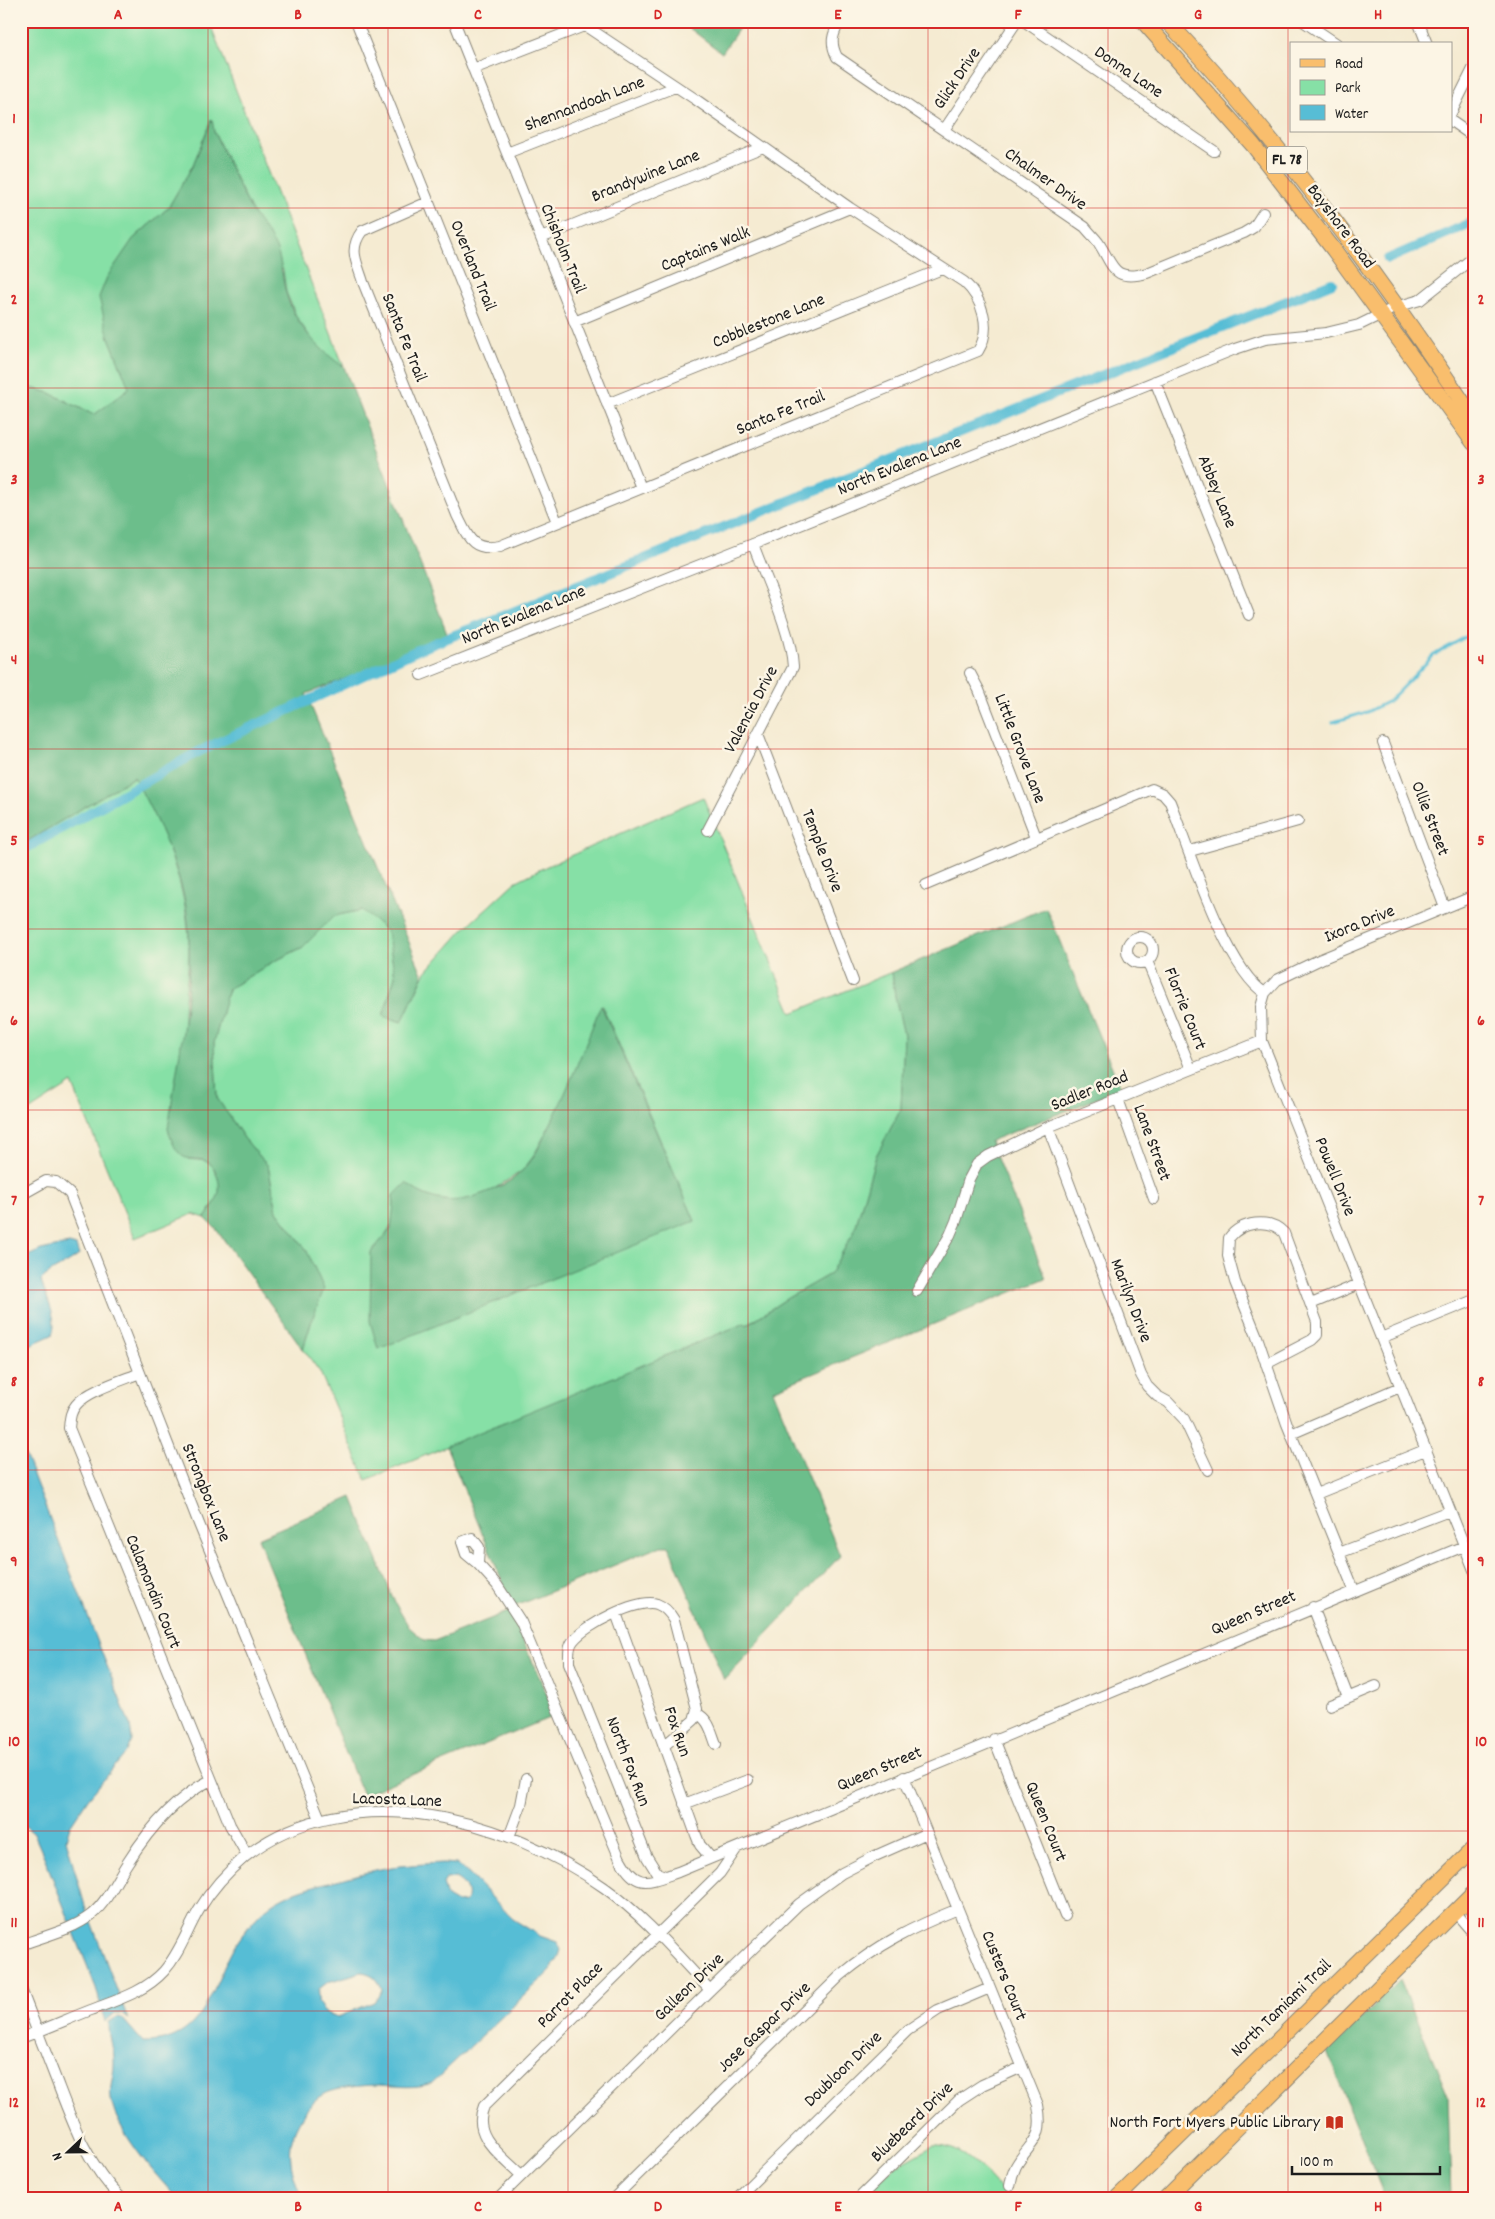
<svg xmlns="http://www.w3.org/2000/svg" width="1495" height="2219" viewBox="0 0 1495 2219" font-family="Dekko,sans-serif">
  <rect width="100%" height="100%" fill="#fcf5e5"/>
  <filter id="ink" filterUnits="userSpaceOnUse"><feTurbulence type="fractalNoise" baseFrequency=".02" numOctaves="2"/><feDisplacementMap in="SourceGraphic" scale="10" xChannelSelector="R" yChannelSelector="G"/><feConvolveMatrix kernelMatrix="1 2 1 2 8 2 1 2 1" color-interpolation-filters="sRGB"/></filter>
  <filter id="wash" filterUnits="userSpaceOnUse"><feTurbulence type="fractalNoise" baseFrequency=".0096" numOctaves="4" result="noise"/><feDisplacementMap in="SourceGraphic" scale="20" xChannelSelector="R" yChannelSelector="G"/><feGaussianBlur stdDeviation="1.12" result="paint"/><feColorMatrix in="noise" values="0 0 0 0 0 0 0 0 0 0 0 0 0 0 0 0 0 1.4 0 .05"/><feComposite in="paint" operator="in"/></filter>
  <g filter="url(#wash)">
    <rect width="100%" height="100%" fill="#f5ebd2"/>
    <!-- green -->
    <path fill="#86e0a6" stroke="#517e61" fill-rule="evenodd" d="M 21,21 L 209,21 L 344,367 L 329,357 L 311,338 L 297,318 L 286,292 L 283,270 L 249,206 L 214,132 L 211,120 L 193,165 L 168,208 L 133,239 L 108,335 L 130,388 L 94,415 L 50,393 L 21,385 Z
      M 134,777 C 159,822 180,868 187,919 C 192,951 186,980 184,1011 C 183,1060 187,1110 188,1159 L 207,1161 L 213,1167 L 220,1183 L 219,1197 L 205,1218 L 193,1214 L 135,1238 L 72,1083 L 21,1116 L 21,845 Z
      M 703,797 L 792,1013 L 892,972 L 895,996 L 904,1035 L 901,1109 L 876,1156 L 854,1232 L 830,1274 L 786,1299 L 746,1325 L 745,1323 L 366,1480 L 320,1372 L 303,1349 L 312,1320 L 306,1249 L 277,1211 L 268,1166 L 244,1138 L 217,1098 L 214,1043 L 228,989 L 271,963 L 303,947 L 334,916 L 363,910 L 387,931 L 395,976 L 383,1016 L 402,1022 L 425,973 L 463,930 L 515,882 L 545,867 ZM 602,1005 L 695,1221 L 371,1252 C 387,1234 399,1223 393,1196 L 416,1191 L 435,1199 L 459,1202 L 489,1192 L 522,1171 L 533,1157 L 564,1099 Z
      M 933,2146 C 965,2144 988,2177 1009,2198 L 859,2198 L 892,2168 Z"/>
    <!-- forest -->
    <path fill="#6cbe8b" stroke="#446d54" d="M 680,21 L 744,21 L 722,53 Z
      M 212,119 L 214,132 C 226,157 236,182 249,206 C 256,220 269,233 276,248 C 282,262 282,278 286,293 C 295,324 318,349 344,367 L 449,638 L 306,694 L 423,976 L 402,1022 L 383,1016 L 395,976 L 387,931 L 362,910 L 334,916 L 303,947 L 271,963 L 228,989 L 214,1043 L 217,1098 L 244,1138 L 268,1166 L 277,1211 L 306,1249 L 324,1289 L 312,1320 L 303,1349 L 216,1229 L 205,1218 C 216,1201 224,1193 216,1172 C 214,1168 210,1162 206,1161 C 196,1157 188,1162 180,1154 C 173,1147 171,1138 168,1129 C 177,1063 194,988 188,922 C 183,873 160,826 137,783 L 134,777 L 21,845 L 21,385 L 50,393 L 94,415 L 129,388 L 108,335 L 99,297 L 107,277 L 133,239 L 168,208 L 193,165 Z
      M 1046,908 L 1121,1089 L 990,1141 L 1046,1278 L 773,1390 L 840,1556 L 724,1680 L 669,1546 L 661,1546 L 513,1607 L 446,1446 L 745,1323 L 747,1325 L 786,1299 L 830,1274 L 854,1232 L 876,1156 L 901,1109 L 904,1035 L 895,996 L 892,972 Z
      M 601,1005 L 695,1221 L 378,1349 L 370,1321 L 371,1252 L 391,1229 L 394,1204 L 393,1196 L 406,1183 C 425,1199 449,1205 473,1197 C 490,1191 510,1184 523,1170 C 534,1159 540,1145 547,1131 C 568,1090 584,1047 601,1005 Z
      M 352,1497 L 395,1603 L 409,1627 L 424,1640 L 434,1641 L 510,1611 L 556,1715 L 363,1795 L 258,1538 Z
      M 1400,1979 L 1448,2096 L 1451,2198 L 1386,2198 L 1327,2052 Z"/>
    <!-- water -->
    <path fill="#57bdd5" stroke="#3a6c78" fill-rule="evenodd" d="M 69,1244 L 76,1246 L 79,1255 C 67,1265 52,1269 41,1280 C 45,1297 59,1318 52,1335 L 21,1349 L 21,1259 L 41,1250 Z
      M 21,1444 L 130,1725 L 132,1740 L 126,1753 L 88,1799 L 70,1826 L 66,1839 L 85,1906 L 128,2019 L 123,2013 L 115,2013 L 105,2022 L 96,1988 L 45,1859 L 34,1834 L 21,1822 Z
      M 443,1863 L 456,1864 L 469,1874 L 513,1919 L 540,1936 L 557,1942 L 561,1950 L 558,1959 L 549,1972 L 432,2083 C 415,2089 397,2086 379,2085 C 364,2085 331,2088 319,2097 C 310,2103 303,2115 298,2124 C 284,2150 292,2173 302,2198 L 178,2198 L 174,2195 C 154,2173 115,2129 111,2099 C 109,2087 114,2076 114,2064 C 115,2050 108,2037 109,2022 L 117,2017 L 122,2018 L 143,2042 C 203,2043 210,1991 233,1949 C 239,1938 255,1918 264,1910 C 287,1890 320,1885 349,1877 C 361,1874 373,1870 386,1868 C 404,1865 424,1864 443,1863 ZM 455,1878 C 465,1883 470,1892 466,1902 L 457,1903 L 447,1897 L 443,1884 L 446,1879 ZM 362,1972 C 374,1974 378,1979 382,1990 L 374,2002 L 338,2017 L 324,2012 L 318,2002 L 319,1989 L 328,1982 Z"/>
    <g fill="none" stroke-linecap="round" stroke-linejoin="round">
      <!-- stream -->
      <path stroke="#57bdd5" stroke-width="3" d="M 1333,722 L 1367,712 L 1389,701 L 1434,655 L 1474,632"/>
      <!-- canal -->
      <path stroke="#57bdd5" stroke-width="10" d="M 1388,259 L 1473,222
        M 21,851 L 200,751 L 420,649 L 1332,283"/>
    </g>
  </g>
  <g filter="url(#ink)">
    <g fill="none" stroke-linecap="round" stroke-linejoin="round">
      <defs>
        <path id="minor" d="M 356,21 L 557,522
          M 454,21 L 641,488
          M 840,21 C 832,35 830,43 837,57 L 1085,227 C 1089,232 1094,237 1098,242 C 1114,266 1112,282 1147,273 L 1244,233 L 1254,227 L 1263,213
          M 1024,21 L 1214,151
          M 1303,21 L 1337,44
          M 1418,21 L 1427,44
          M 473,69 L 584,26
          M 1451,113 L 1474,67
          M 1451,121 L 1474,137
          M 944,130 L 1017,21
          M 507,153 L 675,87
          M 428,202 L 362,231 C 348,250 357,262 363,282 L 457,515 C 468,537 472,552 500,546 L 978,351 C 992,329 983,299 964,282 L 850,208 L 695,99 L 578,21
          M 541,238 L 763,147
          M 574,322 L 850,208
          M 1155,381 L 1249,615
          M 607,404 L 942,269
          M 970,673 L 979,690 L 1036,837
          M 421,675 L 753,544 L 1235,349 L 1265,339 L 1326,333 L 1359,325 L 1396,307 L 1420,300 L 1474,257
          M 758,734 L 853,981
          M 1383,743 L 1445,908
          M 708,830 L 793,667 C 791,630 766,580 753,544
          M 1190,851 L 1298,821
          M 926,885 L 1152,789 L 1163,794 L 1170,802 C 1188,847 1226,970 1265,993
          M 1474,896 L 1321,959 L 1277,980 L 1265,993 L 1261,1007 L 1262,1041 L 1474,1570
          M1127 950a13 13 0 1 1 26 0a13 13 0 1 1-26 0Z
          M 1147,961 L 1191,1069
          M 1118,1099 L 1154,1199
          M 1048,1127 L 1141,1375 L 1147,1386 L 1157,1396 L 1168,1402 L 1184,1419 L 1208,1470
          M 21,1195 L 46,1181 L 56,1182 L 70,1194 L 199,1524 L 320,1819
          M 917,1291 L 950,1235 L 956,1221 L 969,1179 L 977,1164 L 988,1156 L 1048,1127 L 1262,1041
          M 1311,1304 L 1359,1284
          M 1381,1338 L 1474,1300
          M 1266,1364 L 1312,1340 L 1317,1335 L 1317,1322 L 1284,1233 C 1269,1217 1241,1222 1229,1238 L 1228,1256 L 1235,1282 L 1256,1334 L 1287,1424 L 1354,1590
          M 140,1373 C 123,1380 87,1391 76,1405 C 70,1412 70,1419 69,1428 L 230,1825 L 247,1855
          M 1291,1434 L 1400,1387
          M 1316,1494 L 1425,1450
          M 472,1538 L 479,1547 L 478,1564 L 466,1554 L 462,1542 Z
          M 1339,1553 L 1449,1511
          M 478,1564 L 497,1585 L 521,1622 L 620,1859 C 637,1890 648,1882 678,1872 L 1464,1546
          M 1313,1607 L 1348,1697
          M 616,1613 L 696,1835 L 700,1845 L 711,1858
          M 1330,1705 L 1376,1686
          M 696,1713 C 709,1719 711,1731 716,1744
          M 994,1739 L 1065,1916
          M 664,1746 L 694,1720 L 697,1709 L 674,1620 C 670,1613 665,1607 657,1604 C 638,1598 585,1625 573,1641 C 568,1647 569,1655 569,1663 L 647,1857 L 657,1873 L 665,1876
          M 904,1777 L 1038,2105 C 1045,2141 1030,2141 1016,2166 C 1013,2172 1011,2179 1010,2186
          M 684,1804 L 748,1780
          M 509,1837 L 521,1805 L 526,1779
          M 1455,1912 L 1474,1934
          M 21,1945 C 44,1936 72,1930 91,1915 C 108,1901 116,1880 128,1862 C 149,1829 176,1797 211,1780
          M 21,1989 C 33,2020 45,2051 57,2082 C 73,2124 88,2166 121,2198
          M 21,2038 C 45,2029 68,2019 91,2010 C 117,2000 145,1992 164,1971 C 180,1953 187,1930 199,1910 C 211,1890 228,1871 246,1856 C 350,1775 507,1818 605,1888 C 644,1916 677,1955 710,1990
          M 520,2174 C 501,2155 471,2136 484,2106 L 720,1873 L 737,1848
          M 499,2198 L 710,1990 L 799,1904 L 842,1873 L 875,1856 L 927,1833
          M 614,2198 L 840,1976 C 877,1945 913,1927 958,1909
          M 737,2198 L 908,2030 L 938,2010 L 990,1988
          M 859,2198 L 959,2100 L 982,2085 L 1022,2067"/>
        <path id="primary" d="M 1143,21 L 1253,145 L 1334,250 L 1474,443
          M 1167,21 C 1282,143 1381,280 1474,419
          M 1117,2198 L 1474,1848
          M 1166,2198 L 1474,1893"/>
      </defs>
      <!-- minor casing -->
      <use href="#minor" stroke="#888477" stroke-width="12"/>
      <!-- primary casing -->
      <use href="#primary" stroke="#888477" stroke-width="17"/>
      <!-- minor -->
      <use href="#minor" stroke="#fff" stroke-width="10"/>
      <!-- primary -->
      <use href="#primary" stroke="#f9be6d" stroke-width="15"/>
    </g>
  </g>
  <!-- grid -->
  <path fill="none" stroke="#d62828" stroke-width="1" stroke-opacity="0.55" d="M 208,21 L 208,2198M 388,21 L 388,2198M 568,21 L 568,2198M 748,21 L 748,2198M 928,21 L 928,2198M 1108,21 L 1108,2198M 1288,21 L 1288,2198M 21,208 L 1474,208M 21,388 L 1474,388M 21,568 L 1474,568M 21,749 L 1474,749M 21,929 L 1474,929M 21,1110 L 1474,1110M 21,1290 L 1474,1290M 21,1470 L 1474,1470M 21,1650 L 1474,1650M 21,1831 L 1474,1831M 21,2011 L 1474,2011"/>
  <!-- icons -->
  <defs>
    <symbol id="library-bare" viewBox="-9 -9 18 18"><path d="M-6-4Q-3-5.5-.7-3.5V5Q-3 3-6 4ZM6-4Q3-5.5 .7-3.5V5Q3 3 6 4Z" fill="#c8321e" stroke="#fcf5e5" stroke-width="2.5" paint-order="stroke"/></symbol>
  </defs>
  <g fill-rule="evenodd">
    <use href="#library-bare" x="1322" y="2110" width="25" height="25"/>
  </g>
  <g text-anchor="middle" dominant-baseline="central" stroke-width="5" stroke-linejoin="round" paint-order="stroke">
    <!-- shield labels -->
    <rect fill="#fcf5e5" stroke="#5f5d58" stroke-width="1" x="1267" y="146.5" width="40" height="27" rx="4"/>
    <g font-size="16" font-weight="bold" fill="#1c1c1c">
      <text x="1287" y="160">FL 78</text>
    </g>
    <!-- street labels -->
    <g font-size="18" fill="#1c1c1c" stroke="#fcf5e5">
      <text transform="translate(1128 73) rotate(34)">Donna Lane</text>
      <text transform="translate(958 79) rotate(-56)">Glick Drive</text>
      <text transform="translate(585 105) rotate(-21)">Shennandoah Lane</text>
      <text transform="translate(646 177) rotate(-22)">Brandywine Lane</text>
      <text transform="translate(1045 180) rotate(35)">Chalmer Drive</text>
      <text transform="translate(1340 227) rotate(53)">Bayshore Road</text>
      <text transform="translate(562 249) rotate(68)">Chisholm Trail</text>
      <text transform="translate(706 250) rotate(-22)">Captains Walk</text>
      <text transform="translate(472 266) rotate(68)">Overland Trail</text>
      <text transform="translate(769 322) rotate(-22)">Cobblestone Lane</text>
      <text transform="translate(403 338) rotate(68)">Santa Fe Trail</text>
      <text transform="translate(781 414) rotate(-22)">Santa Fe Trail</text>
      <text transform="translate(900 467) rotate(-22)">North Evalena Lane</text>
      <text transform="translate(1216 492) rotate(68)">Abbey Lane</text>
      <text transform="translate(524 616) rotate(-22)">North Evalena Lane</text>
      <text transform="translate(752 710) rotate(-62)">Valencia Drive</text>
      <text transform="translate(1019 749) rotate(69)">Little Grove Lane</text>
      <text transform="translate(1429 819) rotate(69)">Ollie Street</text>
      <text transform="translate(821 851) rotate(69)">Temple Drive</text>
      <text transform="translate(1360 925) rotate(-22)">Ixora Drive</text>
      <text transform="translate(1184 1009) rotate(68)">Florrie Court</text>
      <text transform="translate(1090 1092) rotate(-22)">Sadler Road</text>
      <text transform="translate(1151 1143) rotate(70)">Lane Street</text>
      <text transform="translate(1334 1177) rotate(68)">Powell Drive</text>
      <text transform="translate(1130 1301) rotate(69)">Marilyn Drive</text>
      <text transform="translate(205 1493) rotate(68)">Strongbox Lane</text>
      <text transform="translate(152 1592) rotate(68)">Calamondin Court</text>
      <text transform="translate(1254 1614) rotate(-23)">Queen Street</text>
      <text transform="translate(676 1732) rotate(71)">Fox Run</text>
      <text transform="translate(627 1762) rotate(69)">North Fox Run</text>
      <text transform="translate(880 1770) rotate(-23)">Queen Street</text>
      <text transform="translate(397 1801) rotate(2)">Lacosta Lane</text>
      <text transform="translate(1045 1822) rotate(68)">Queen Court</text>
      <text transform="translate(1003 1976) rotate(68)">Custers Court</text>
      <text transform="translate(690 1988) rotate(-44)">Galleon Drive</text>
      <text transform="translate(571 1996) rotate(-45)">Parrot Place</text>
      <text transform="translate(1282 2009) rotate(-44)">North Tamiami Trail</text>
      <text transform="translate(765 2028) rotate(-44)">Jose Gaspar Drive</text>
      <text transform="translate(844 2070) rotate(-44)">Doubloon Drive</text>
      <text transform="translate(913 2123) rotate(-44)">Bluebeard Drive</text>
    </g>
    <!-- poi labels -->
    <g font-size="18" fill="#1c1c1c" stroke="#fcf5e5" text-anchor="end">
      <text x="1320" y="2123">North Fort Myers Public Library</text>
    </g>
  </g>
  <!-- margin -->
  <rect width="1495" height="2219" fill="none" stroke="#fcf5e5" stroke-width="55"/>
  <!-- legend -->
  <rect x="1290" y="42" width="162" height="90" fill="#fcf5e5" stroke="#a29e95"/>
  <rect x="1300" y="59" width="25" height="8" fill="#f9be6d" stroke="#a29e95"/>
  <text x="1335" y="68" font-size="15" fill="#1c1c1c">Road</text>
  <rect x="1300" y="80" width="25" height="15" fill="#86e0a6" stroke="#a29e95"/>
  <text x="1335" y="92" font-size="15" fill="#1c1c1c">Park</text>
  <rect x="1300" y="105" width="25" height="15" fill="#57bdd5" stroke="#a29e95"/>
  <text x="1335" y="118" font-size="15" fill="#1c1c1c">Water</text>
  <!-- north arrow -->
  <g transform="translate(68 2152) rotate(248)" stroke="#fcf5e5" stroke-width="4" paint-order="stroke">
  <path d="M0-4L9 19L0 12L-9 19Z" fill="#1c1c1c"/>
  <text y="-8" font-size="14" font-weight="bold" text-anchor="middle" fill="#1c1c1c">N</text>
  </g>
  <!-- scale -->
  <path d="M1292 2166v8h148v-8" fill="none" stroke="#1c1c1c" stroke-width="2.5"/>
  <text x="1300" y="2166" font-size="15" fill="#1c1c1c" stroke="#fcf5e5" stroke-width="4" paint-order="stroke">100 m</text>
  <rect x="28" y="28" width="1440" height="2164" fill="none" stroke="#d62828" stroke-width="2"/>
  <g font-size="16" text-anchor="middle" font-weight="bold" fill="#d62828">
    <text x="118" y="19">A</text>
    <text x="298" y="19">B</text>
    <text x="478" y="19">C</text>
    <text x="658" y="19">D</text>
    <text x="838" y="19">E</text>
    <text x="1018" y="19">F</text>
    <text x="1198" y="19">G</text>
    <text x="1378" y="19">H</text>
    <text x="14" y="123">1</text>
    <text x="1481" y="123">1</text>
    <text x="14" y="304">2</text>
    <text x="1481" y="304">2</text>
    <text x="14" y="484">3</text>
    <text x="1481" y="484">3</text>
    <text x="14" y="664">4</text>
    <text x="1481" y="664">4</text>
    <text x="14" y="845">5</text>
    <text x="1481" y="845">5</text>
    <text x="14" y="1025">6</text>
    <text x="1481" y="1025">6</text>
    <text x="14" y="1205">7</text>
    <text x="1481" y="1205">7</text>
    <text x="14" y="1386">8</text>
    <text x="1481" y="1386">8</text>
    <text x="14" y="1566">9</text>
    <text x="1481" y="1566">9</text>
    <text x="14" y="1746">10</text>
    <text x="1481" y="1746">10</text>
    <text x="14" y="1927">11</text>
    <text x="1481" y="1927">11</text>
    <text x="14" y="2107">12</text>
    <text x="1481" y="2107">12</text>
    <text x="118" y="2211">A</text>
    <text x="298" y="2211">B</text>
    <text x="478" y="2211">C</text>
    <text x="658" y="2211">D</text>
    <text x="838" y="2211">E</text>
    <text x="1018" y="2211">F</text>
    <text x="1198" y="2211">G</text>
    <text x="1378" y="2211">H</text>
  </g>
</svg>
